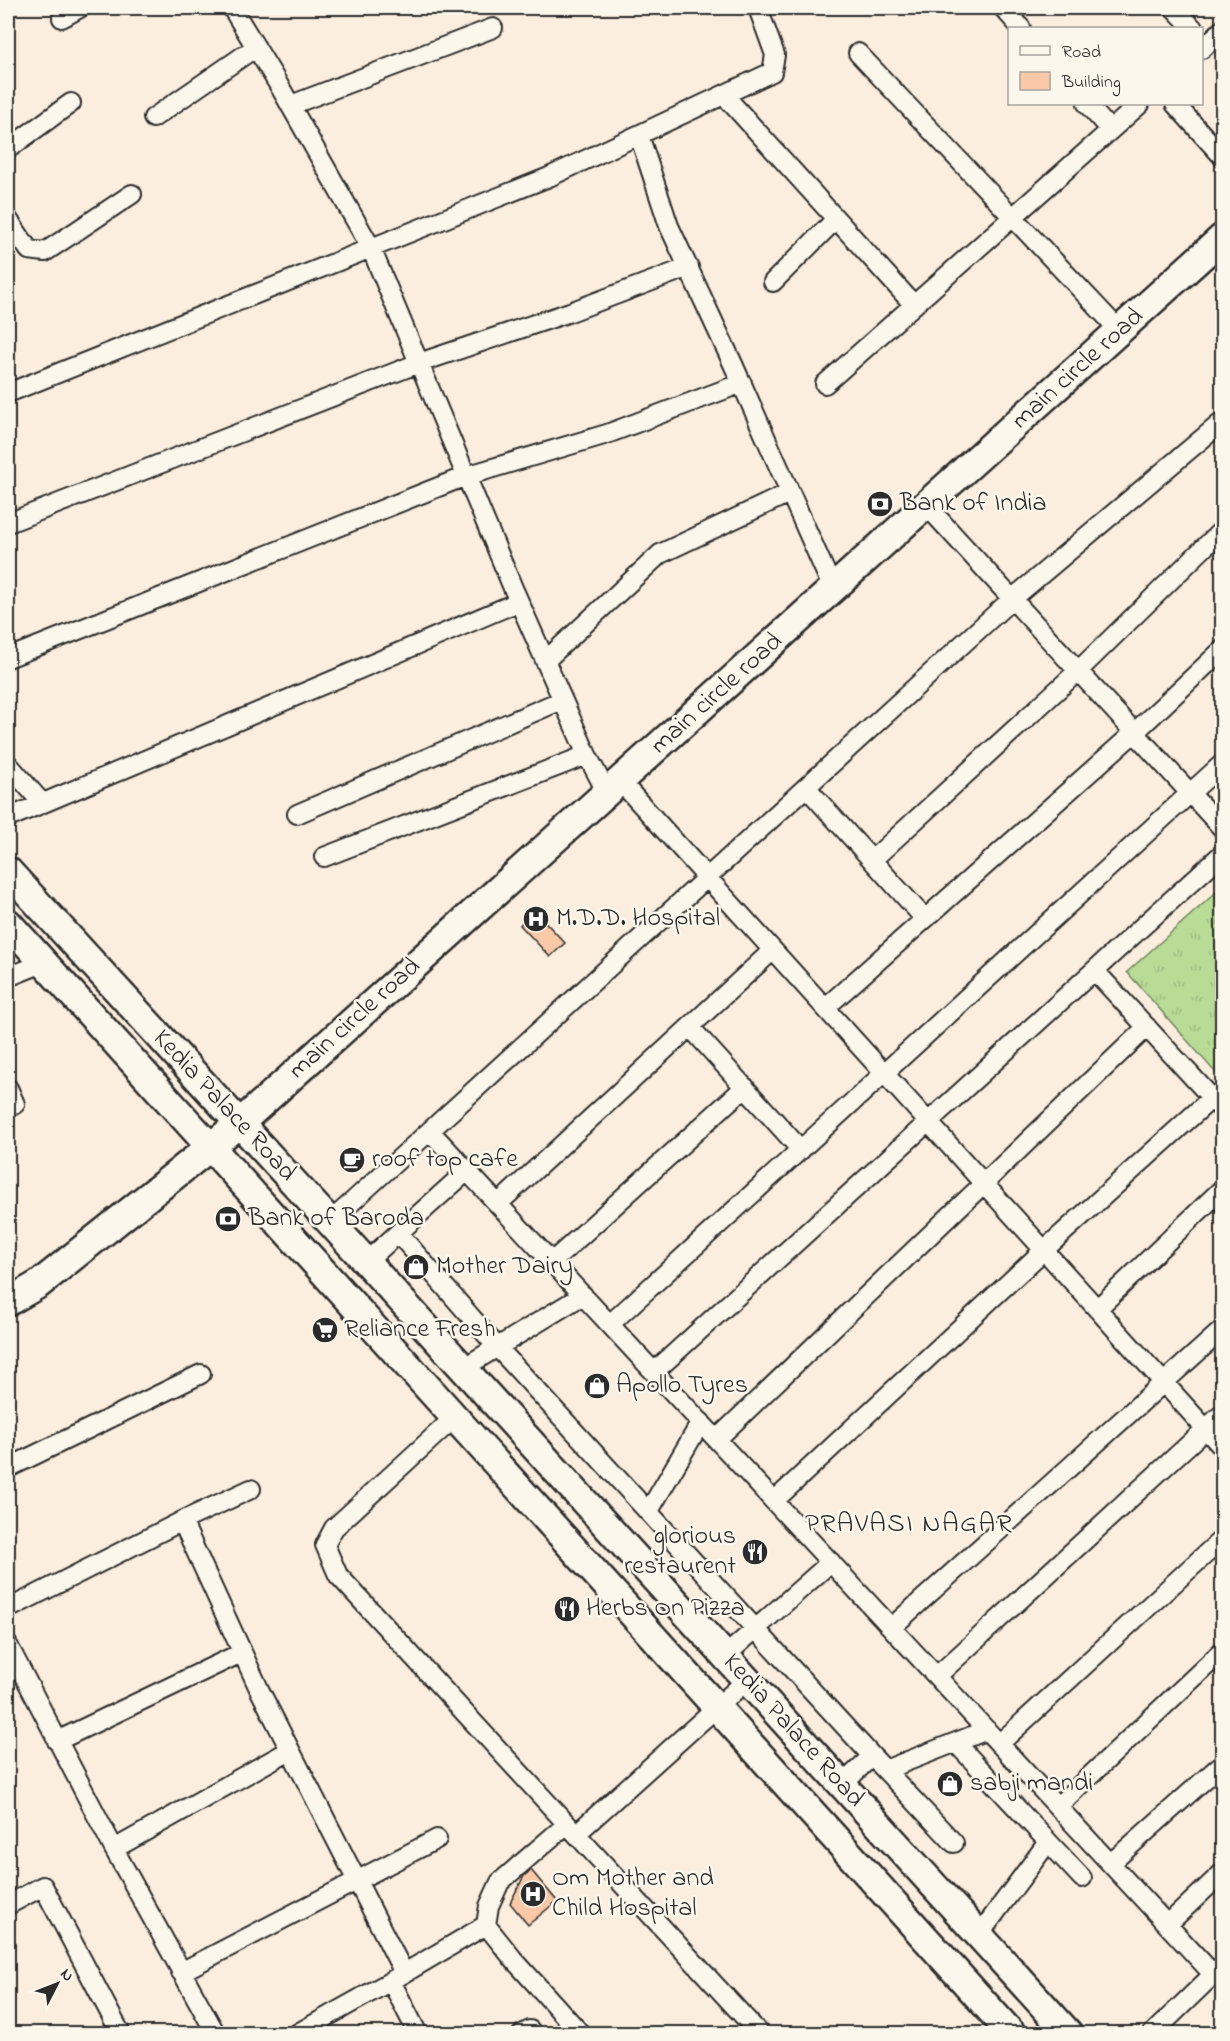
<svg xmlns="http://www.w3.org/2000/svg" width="1230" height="2041" viewBox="0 0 1230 2041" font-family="'Indie Flower',sans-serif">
  <defs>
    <pattern id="grass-tufts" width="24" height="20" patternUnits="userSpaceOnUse" patternTransform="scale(1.5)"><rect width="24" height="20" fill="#b8dc96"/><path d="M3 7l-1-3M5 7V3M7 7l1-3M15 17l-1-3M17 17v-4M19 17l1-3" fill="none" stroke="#9ebd81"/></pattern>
  </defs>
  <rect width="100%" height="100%" fill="#fbeede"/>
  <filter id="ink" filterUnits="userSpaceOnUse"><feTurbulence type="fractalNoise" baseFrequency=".0167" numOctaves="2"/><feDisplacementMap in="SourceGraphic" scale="12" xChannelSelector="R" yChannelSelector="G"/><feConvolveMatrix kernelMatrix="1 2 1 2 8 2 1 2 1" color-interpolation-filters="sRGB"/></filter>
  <g filter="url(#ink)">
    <!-- grass -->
    <path fill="url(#grass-tufts)" stroke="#728460" stroke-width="1.5" d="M 1222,887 L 1222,1080 L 1127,972 Z"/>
    <!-- building -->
    <path fill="#f9c9a8" stroke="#2b2b2b" stroke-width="1.5" d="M 534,910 L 565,943 L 550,957 L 520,925 Z
      M 531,1870 L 557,1901 L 528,1925 L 510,1903 L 524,1876 Z"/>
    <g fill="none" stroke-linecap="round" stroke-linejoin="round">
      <defs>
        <path id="street" d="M 232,8 L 280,87 L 371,248 L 513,588 L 587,755 L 607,793
          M 1003,8 L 1021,28
          M 1174,8 L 1193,28
          M 62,18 L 80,8
          M 1202,49 L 1222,30
          M 858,53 L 1120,331
          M 724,95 L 914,305
          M 1087,104 L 1110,130
          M 1175,104 L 1222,156
          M 291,105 L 493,28
          M 153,118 L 256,47
          M 639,135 L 669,226 L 733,364 L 833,589
          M 8,149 L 71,103
          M 8,219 L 29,250 L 45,252 L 132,194
          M 773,282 L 836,219
          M 825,384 L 1140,104
          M 8,393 L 549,177 L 772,72 L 775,55 L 758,8
          M 926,505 L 1222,828
          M 8,523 L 419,363 L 570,312 L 689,267
          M 8,658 L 466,476 L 607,434 L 742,383
          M 545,661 L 660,554 L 789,493
          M 8,764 L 42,803
          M 620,781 L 1222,1447
          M 806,787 L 925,919
          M 297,814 L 562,700
          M 8,818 L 518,602
          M 324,857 L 587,755
          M 872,860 L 1078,671 L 1222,530
          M 1095,971 L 1222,1109
          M 8,977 L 43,963
          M 825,1008 L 1135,732 L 1222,650
          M 690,1027 L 801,1150
          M 8,1088 L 15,1104 L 8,1108
          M 430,1131 L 1213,1974
          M 498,1204 L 773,950
          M 330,1222 L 1012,599 L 1222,422
          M 398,1233 L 498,1348 L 872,1756 L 954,1843
          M 366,1262 L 467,1171
          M 552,1262 L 745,1087
          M 1097,1309 L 1222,1189
          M 610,1324 L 1222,764
          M 463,1368 L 583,1295
          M 654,1372 L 1222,854
          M 454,1418 L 334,1528 L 325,1545 L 338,1575 L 760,2034
          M 717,1439 L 1147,1027
          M 8,1468 L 201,1374
          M 774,1501 L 1044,1250 L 1212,1098
          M 649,1511 L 701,1422
          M 182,1521 L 251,1489
          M 8,1609 L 182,1521 L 260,1691 L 404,1973
          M 892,1627 L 1222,1330
          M 8,1645 L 114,1849 L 216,2034
          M 725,1656 L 831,1562
          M 937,1676 L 1222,1414
          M 57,1741 L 241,1653
          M 956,1743 L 1082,1878
          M 999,1744 L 1222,1539
          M 885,1770 L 987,1730
          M 842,1785 L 872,1756
          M 1058,1806 L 1222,1651
          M 567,1824 L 500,1882 L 489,1906 L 486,1925 L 514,1960 L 581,2034
          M 576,1834 L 747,1680
          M 114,1849 L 290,1750
          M 1111,1863 L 1222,1764
          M 8,1905 L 43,1886 L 121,2034
          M 1168,1924 L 1222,1873
          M 979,1935 L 1048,1842
          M 181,1972 L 437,1839
          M 296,2034 L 391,1981
          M 418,2034 L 391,1981 L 486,1925
          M 522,2034 L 530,2030
          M 1152,2034 L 1221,1967"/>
        <path id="secondary" d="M 8,871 L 330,1222 L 1069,2034
          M 8,923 L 1012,2034
          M 8,1302 L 39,1284 L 240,1123 L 1222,238"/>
      </defs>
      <!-- street casing -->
      <use href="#street" stroke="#2b2b2b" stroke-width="22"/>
      <!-- secondary casing -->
      <use href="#secondary" stroke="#2b2b2b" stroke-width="32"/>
      <!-- street -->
      <use href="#street" stroke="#fbf7ec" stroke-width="18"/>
      <!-- secondary -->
      <use href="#secondary" stroke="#fbf7ec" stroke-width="27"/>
    </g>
  </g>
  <!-- icons -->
  <defs>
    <symbol id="bank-disc" viewBox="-11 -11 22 22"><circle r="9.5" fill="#2b2b2b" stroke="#fbf7ec"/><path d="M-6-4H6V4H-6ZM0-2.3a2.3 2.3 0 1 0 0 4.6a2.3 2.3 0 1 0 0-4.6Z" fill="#fff"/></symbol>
    <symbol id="hospital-disc" viewBox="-11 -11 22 22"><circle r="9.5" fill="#2b2b2b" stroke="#fbf7ec"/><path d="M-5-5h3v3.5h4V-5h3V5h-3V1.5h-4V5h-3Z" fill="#fff"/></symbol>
    <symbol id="cafe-disc" viewBox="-11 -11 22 22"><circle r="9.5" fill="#2b2b2b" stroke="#fbf7ec"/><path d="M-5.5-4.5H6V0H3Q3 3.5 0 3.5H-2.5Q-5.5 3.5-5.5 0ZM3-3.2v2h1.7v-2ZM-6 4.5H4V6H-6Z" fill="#fff"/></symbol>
    <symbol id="shop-disc" viewBox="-11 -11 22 22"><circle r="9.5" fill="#2b2b2b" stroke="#fbf7ec"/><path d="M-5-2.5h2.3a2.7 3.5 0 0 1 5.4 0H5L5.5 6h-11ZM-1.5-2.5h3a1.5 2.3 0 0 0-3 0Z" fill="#fff"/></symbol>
    <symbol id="supermarket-disc" viewBox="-11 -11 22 22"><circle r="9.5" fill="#2b2b2b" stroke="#fbf7ec"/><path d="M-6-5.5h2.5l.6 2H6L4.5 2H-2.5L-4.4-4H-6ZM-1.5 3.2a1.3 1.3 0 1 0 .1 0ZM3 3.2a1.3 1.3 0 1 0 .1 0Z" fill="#fff"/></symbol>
    <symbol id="restaurant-disc" viewBox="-11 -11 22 22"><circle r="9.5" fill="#2b2b2b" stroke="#fbf7ec"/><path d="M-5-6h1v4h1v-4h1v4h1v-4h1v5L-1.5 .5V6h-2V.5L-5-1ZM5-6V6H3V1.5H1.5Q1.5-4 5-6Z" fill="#fff"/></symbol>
  </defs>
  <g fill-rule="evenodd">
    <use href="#bank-disc" x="865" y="489" width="30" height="30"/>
    <use href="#hospital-disc" x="521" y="904" width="30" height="30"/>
    <use href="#cafe-disc" x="337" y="1145" width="30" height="30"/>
    <use href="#bank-disc" x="213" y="1204" width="30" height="30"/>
    <use href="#shop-disc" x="401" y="1252" width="30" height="30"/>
    <use href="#supermarket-disc" x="310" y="1315" width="30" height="30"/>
    <use href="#shop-disc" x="582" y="1371" width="30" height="30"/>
    <use href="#restaurant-disc" x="740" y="1537" width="30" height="30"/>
    <use href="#restaurant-disc" x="552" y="1594" width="30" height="30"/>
    <use href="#shop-disc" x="935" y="1769" width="30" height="30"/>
    <use href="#hospital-disc" x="518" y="1879" width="30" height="30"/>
  </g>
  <g text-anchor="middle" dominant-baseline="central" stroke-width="5" stroke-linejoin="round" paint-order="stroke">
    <!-- street labels -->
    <g font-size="26" fill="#2b2b2b" stroke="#fbf7ec">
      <text transform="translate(1078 369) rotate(-42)">main circle road</text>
      <text transform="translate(717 694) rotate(-42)">main circle road</text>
      <text transform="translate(355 1019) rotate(-42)">main circle road</text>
      <text transform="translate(224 1106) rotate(47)">Kedia Palace Road</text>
      <text transform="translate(793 1731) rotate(48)">Kedia Palace Road</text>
    </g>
    <!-- poi labels -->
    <g font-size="26" fill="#2b2b2b" stroke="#fbf7ec" text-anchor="start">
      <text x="900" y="504">Bank of India</text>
      <text x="556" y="919">M.D.D. Hospital</text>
      <text x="372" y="1160">roof top cafe</text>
      <text x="248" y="1219">Bank of Baroda</text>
      <text x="436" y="1267">Mother Dairy</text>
      <text x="344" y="1330">Reliance Fresh</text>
      <text x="616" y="1386">Apollo Tyres</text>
      <text x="736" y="1537" text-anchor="end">glorious<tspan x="736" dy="30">restaurent</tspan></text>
      <text x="586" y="1609">Herbs On Pizza</text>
      <text x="970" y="1784">sabji mandi</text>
      <text x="552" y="1879">Om Mother and<tspan x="552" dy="30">Child Hospital</tspan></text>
    </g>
    <!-- neighbourhood labels -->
    <g font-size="27" letter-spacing="1.5" fill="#2b2b2b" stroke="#fbf7ec">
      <text x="909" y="1524">PRAVASI NAGAR</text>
    </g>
  </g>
  <!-- margin -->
  <rect width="1230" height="2041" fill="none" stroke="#fbf7ec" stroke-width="30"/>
  <rect x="15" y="15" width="1200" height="2011" fill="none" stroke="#2b2b2b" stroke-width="2" filter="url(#ink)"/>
  <!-- legend -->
  <rect x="1008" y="27" width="195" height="78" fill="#fbf7ec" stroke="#a8a59f" stroke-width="1.5"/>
  <rect x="1020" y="46" width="30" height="9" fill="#fbf7ec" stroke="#a8a59f" stroke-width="1.5"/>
  <text x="1062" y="57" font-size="18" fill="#2b2b2b">Road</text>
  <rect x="1020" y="72" width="30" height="18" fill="#f9c9a8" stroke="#a8a59f" stroke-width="1.5"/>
  <text x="1062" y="87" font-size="18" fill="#2b2b2b">Building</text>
  <!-- north arrow -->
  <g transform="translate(57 1984) rotate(48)" stroke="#fbf7ec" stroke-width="4.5" paint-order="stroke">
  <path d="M0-4.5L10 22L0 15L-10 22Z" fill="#2b2b2b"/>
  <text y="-9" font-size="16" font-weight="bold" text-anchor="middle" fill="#2b2b2b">N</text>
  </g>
</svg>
